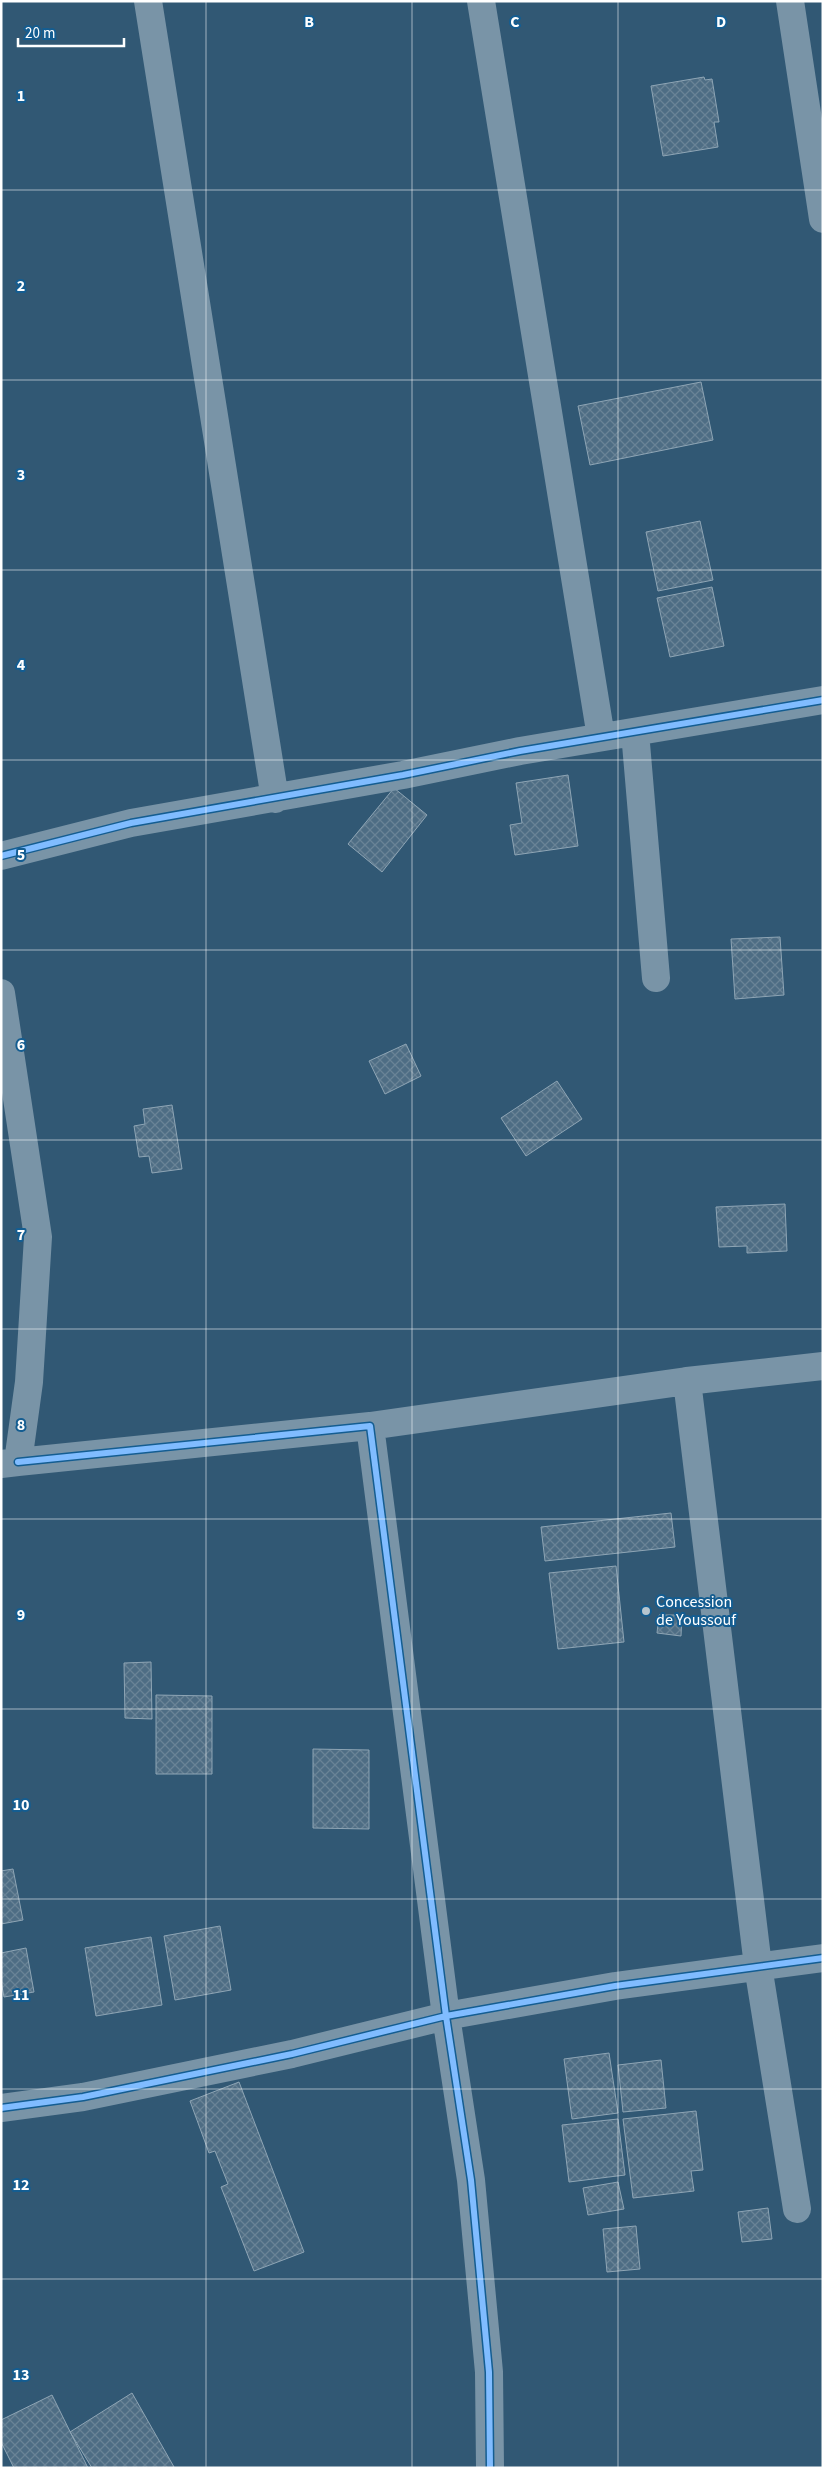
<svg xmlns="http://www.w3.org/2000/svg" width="824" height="2469" viewBox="0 0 824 2469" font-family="'Source Sans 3',sans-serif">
  <defs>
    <pattern id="building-cross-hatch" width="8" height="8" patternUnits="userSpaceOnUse" patternTransform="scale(1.25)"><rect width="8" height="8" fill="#4e6d84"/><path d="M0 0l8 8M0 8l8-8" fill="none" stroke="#698396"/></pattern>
  </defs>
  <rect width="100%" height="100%" fill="#315874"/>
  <!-- building -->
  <path fill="url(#building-cross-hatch)" stroke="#8ea5b5" d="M 704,77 L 705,80 L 712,79 L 719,122 L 714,122 L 718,147 L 663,156 L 651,86 Z
    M 701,382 L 713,440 L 590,465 L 578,406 Z
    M 700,521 L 713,580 L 658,591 L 646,532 Z
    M 712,587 L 724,646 L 670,657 L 657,598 Z
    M 568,775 L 578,846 L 515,855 L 510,825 L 522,823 L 516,783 Z
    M 394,788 L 427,815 L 382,872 L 348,844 Z
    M 780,937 L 784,995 L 735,999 L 731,939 Z
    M 406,1044 L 421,1076 L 385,1094 L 369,1061 Z
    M 557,1081 L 582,1119 L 526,1156 L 501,1118 Z
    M 172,1105 L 182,1169 L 152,1173 L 149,1156 L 139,1157 L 134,1126 L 145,1124 L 143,1109 Z
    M 785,1204 L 787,1251 L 747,1253 L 747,1246 L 719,1247 L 716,1207 Z
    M 671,1513 L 675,1547 L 545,1561 L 541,1527 Z
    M 616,1566 L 624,1642 L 558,1649 L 549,1573 Z
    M 659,1615 L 682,1615 L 681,1636 L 657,1633 Z
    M 151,1662 L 152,1719 L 125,1718 L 124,1663 Z
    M 156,1695 L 212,1696 L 212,1774 L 156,1774 Z
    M 313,1749 L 369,1750 L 369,1829 L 313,1828 Z
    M 13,1869 L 23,1920 L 1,1924 L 1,1871 Z
    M 220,1926 L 231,1990 L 175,2000 L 164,1936 Z
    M 151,1937 L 162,2005 L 96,2016 L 85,1948 Z
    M 26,1948 L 34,1992 L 4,1997 L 1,1981 L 1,1953 Z
    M 609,2053 L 618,2113 L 572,2119 L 564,2059 Z
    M 661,2060 L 666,2108 L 623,2112 L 618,2065 Z
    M 239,2082 L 304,2252 L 254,2271 L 221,2187 L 228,2184 L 215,2151 L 209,2153 L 190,2101 Z
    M 696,2111 L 703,2170 L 691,2171 L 694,2191 L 633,2198 L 623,2119 Z
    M 618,2119 L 625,2175 L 569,2182 L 562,2125 Z
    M 618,2182 L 624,2209 L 588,2215 L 583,2188 Z
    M 768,2208 L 772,2239 L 742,2242 L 738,2212 Z
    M 636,2226 L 640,2269 L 607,2272 L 603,2229 Z
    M 132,2393 L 174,2467 L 173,2468 L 92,2468 L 70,2432 Z
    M 52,2395 L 88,2468 L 14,2468 L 1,2442 L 1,2420 Z"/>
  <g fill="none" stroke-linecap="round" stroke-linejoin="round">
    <!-- street -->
    <path stroke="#7994a7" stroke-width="28" d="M 148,1 L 275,799
      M 481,1 L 601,737
      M 790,1 L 823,219
      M 635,732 L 656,978
      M 1,856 L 131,823 L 403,775 L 520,751 L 823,700
      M 1,993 L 38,1237 L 29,1382 L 18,1462 L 1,1464
      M 687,1381 L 758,1966 L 797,2209
      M 370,1426 L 687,1381 L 823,1366
      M 18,1462 L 370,1426 L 446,2016 L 471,2180 L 489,2372 L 490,2468
      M 1,2108 L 83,2097 L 292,2054 L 446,2016 L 615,1986 L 823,1958"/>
    <defs>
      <path id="cycleway" d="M 1,856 L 131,823 L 403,775 L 520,751 L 823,700
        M 18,1462 L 370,1426 L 446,2016 L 471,2180 L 489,2372 L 490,2468
        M 1,2108 L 83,2097 L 292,2054 L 446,2016 L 615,1986 L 823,1958"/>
    </defs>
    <!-- cycleway casing -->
    <use href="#cycleway" stroke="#145d91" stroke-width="9"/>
    <!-- cycleway -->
    <use href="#cycleway" stroke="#80bcff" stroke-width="6"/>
  </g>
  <!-- grid -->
  <path fill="none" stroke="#fff" stroke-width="1" stroke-opacity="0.55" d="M 206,1 L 206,2468M 412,1 L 412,2468M 618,1 L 618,2468M 1,190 L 823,190M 1,380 L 823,380M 1,570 L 823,570M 1,760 L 823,760M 1,950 L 823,950M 1,1140 L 823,1140M 1,1329 L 823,1329M 1,1519 L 823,1519M 1,1709 L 823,1709M 1,1899 L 823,1899M 1,2089 L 823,2089M 1,2279 L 823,2279"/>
  <!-- markers -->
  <circle fill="#b7c5ce" stroke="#145d91" stroke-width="2" cx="646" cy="1611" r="5"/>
  <g text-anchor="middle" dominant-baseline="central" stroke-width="4" stroke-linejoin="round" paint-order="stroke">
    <!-- poi labels -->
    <g font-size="16" fill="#fff" stroke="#145d91" text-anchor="start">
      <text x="656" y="1602">Concession<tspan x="656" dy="18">de Youssouf</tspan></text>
    </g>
  </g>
  <g font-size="16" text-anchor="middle" font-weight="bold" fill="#fff" stroke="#145d91" stroke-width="4" stroke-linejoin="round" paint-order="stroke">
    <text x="309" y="27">B</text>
    <text x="515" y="27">C</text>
    <text x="721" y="27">D</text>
    <text x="21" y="101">1</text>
    <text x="21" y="291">2</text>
    <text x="21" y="480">3</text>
    <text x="21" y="670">4</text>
    <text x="21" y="860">5</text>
    <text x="21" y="1050">6</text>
    <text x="21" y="1240">7</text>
    <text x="21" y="1430">8</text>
    <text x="21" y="1620">9</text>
    <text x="21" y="1810">10</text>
    <text x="21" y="2000">11</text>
    <text x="21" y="2190">12</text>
    <text x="21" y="2380">13</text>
  </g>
  <!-- border -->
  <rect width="824" height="2469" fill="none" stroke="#ffffff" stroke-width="5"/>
  <!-- scale -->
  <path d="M18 38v8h106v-8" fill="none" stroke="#ffffff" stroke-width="2.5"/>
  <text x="25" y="38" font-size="15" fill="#ffffff" stroke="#145d91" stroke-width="4" paint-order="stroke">20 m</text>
</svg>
